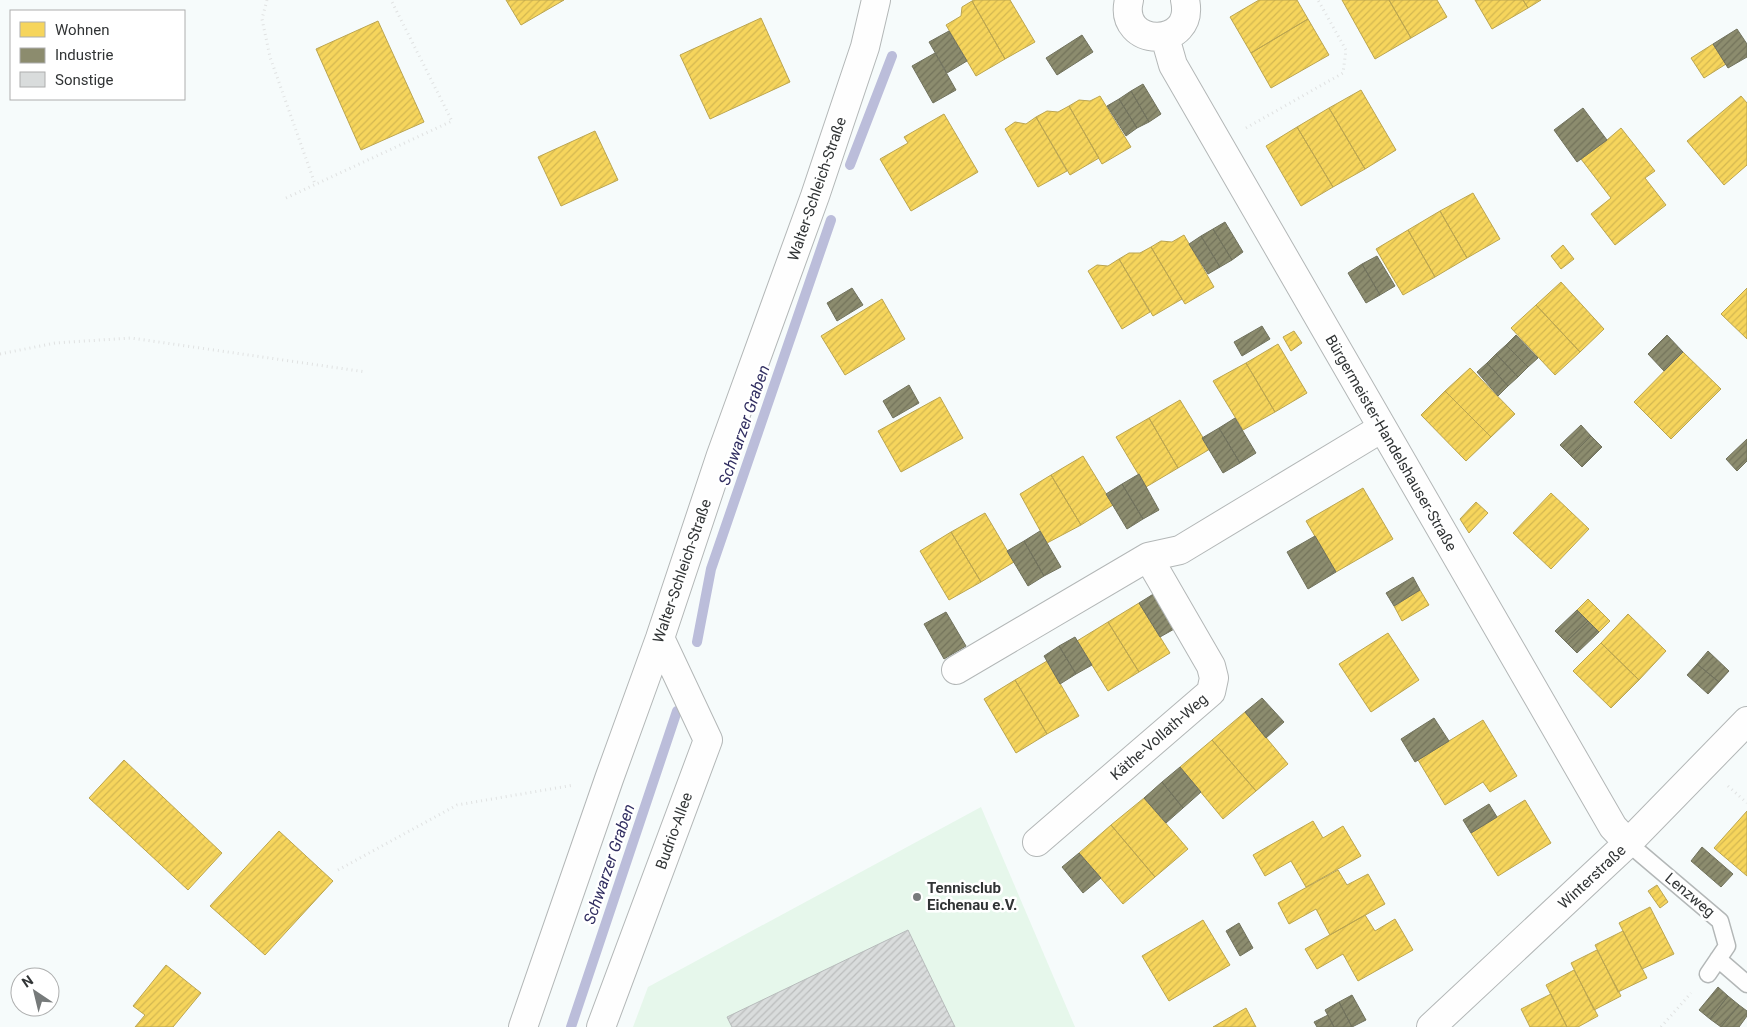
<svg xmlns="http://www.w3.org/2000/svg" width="1747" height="1027" viewBox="0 0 1747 1027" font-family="Roboto,sans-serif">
  <defs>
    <pattern id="homes-hatch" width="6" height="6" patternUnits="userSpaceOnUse" patternTransform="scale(1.25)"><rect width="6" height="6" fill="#f6d55c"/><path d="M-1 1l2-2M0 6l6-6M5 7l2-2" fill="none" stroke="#d3b751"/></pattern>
    <pattern id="industry-hatch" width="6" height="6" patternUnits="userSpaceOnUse" patternTransform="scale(1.25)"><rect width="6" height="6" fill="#8c8c6e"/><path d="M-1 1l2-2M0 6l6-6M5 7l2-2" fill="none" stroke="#73735b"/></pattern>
    <pattern id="building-hatch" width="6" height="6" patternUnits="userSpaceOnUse" patternTransform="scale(1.25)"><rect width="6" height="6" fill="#d9dcdc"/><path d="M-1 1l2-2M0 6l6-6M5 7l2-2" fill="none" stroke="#bbbdbd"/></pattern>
  </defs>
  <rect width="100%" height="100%" fill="#f6fbfb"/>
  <!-- garden -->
  <path fill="#e6f7eb" d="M 981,807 L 1075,1027 L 633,1027 L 648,987 Z"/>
  <!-- homes -->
  <path fill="url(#homes-hatch)" stroke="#bba550" d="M 506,0 L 564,0 L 521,25 Z
    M 974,0 L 1010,0 L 1035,42 L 1005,59 L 972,1 Z
    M 1259,0 L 1297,0 L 1308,19 L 1251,53 L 1230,17 Z
    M 1342,0 L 1389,0 L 1411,38 L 1375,59 Z
    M 1389,0 L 1437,0 L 1447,17 L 1411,38 Z
    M 1475,0 L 1523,0 L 1528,8 L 1492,29 Z
    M 1523,0 L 1541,0 L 1528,8 Z
    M 972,1 L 1005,59 L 976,76 L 946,25 L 961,16 L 962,7 Z
    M 761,18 L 790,82 L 710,119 L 680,55 Z
    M 1308,19 L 1329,55 L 1271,88 L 1251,53 Z
    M 378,21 L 424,122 L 361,150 L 316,49 Z
    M 1713,44 L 1726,64 L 1704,78 L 1691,58 Z
    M 1361,90 L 1396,150 L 1365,169 L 1329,108 Z
    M 1100,96 L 1131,147 L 1102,164 L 1069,106 L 1079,100 L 1090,101 Z
    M 1741,96 L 1747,103 L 1747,165 L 1724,185 L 1687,141 Z
    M 1069,106 L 1099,158 L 1070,175 L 1036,117 L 1047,111 L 1058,112 Z
    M 1329,108 L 1365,169 L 1333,187 L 1297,127 Z
    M 944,114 L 978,172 L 911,211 L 880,159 L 908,143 L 904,137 Z
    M 1036,117 L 1067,171 L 1038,187 L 1005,129 L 1015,122 L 1026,124 Z
    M 1297,127 L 1333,187 L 1301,206 L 1266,146 Z
    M 1621,128 L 1655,171 L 1645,178 L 1666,205 L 1615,245 L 1591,214 L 1611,198 L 1581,159 L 1607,140 Z
    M 595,131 L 618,180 L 561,206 L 538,157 Z
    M 1473,193 L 1500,239 L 1467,258 L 1440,211 Z
    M 1440,211 L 1467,258 L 1435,277 L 1408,230 Z
    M 1408,230 L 1435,277 L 1403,295 L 1376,249 Z
    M 1184,235 L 1214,287 L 1185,304 L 1151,247 L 1161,241 L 1172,242 Z
    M 1563,245 L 1574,259 L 1561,269 L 1551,256 Z
    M 1151,247 L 1182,299 L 1153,316 L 1119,259 L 1129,253 L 1140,253 Z
    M 1119,259 L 1150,312 L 1122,329 L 1088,271 L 1097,265 L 1108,266 Z
    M 1561,282 L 1604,329 L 1580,352 L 1536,305 Z
    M 1747,288 L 1747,339 L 1721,314 Z
    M 882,299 L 905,339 L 845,375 L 821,336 Z
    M 1536,305 L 1580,352 L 1555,375 L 1511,328 Z
    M 1294,331 L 1302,343 L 1291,351 L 1283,337 Z
    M 1278,344 L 1307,393 L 1275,412 L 1246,363 Z
    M 1683,352 L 1721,389 L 1671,439 L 1634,402 Z
    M 1246,363 L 1275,412 L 1243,430 L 1213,381 Z
    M 1470,368 L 1515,414 L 1491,437 L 1445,391 Z
    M 1445,391 L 1491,437 L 1466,461 L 1421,415 Z
    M 940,397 L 963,438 L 901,472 L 878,431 Z
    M 1180,400 L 1210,449 L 1178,468 L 1149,418 Z
    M 1149,418 L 1178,468 L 1146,487 L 1116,437 Z
    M 1083,456 L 1113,505 L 1081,525 L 1051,475 Z
    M 1051,475 L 1081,525 L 1047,543 L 1020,494 Z
    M 1363,488 L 1393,539 L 1336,572 L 1306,521 Z
    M 1551,493 L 1589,529 L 1551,569 L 1513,533 Z
    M 1476,502 L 1488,513 L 1469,533 L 1460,519 Z
    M 985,513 L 1014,562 L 981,582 L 951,532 Z
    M 951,532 L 981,582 L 949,600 L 920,551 Z
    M 1420,590 L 1429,605 L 1402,621 L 1394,606 Z
    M 1588,599 L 1610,621 L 1599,632 L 1577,610 Z
    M 1139,603 L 1170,653 L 1139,672 L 1108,622 Z
    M 1628,614 L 1666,651 L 1639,680 L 1601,643 Z
    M 1108,622 L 1139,672 L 1108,691 L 1077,641 Z
    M 1388,633 L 1419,680 L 1371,712 L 1339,664 Z
    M 1601,643 L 1639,680 L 1611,708 L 1573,671 Z
    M 1047,661 L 1079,716 L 1047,734 L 1015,680 Z
    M 1015,680 L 1047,734 L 1016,753 L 984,699 Z
    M 1245,712 L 1288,764 L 1256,791 L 1212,740 Z
    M 1483,720 L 1517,776 L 1490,792 L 1483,782 L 1445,805 L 1418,760 Z
    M 1212,740 L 1256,791 L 1223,819 L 1180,767 Z
    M 124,760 L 222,853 L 188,890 L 89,798 Z
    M 1144,798 L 1188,849 L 1155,877 L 1111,825 Z
    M 1525,800 L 1551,843 L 1498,876 L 1471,833 Z
    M 1747,811 L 1747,876 L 1714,848 Z
    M 1313,821 L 1323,838 L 1343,826 L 1361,856 L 1306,887 L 1291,861 L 1265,876 L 1253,855 Z
    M 1111,825 L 1155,877 L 1123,904 L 1079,853 Z
    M 279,831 L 333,881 L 265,955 L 210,906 Z
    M 1338,870 L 1347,885 L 1368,874 L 1385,904 L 1330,935 L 1316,909 L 1289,924 L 1278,903 Z
    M 1657,885 L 1668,902 L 1660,908 L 1648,891 Z
    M 1650,907 L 1674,954 L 1642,969 L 1619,923 Z
    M 1365,915 L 1375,931 L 1395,919 L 1413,950 L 1358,981 L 1343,954 L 1317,969 L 1305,949 Z
    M 1203,920 L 1230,965 L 1169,1001 L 1142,956 Z
    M 1623,931 L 1647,978 L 1618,992 L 1595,945 Z
    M 1597,950 L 1621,996 L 1594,1010 L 1571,963 Z
    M 166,965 L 201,993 L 173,1027 L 135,1027 L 145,1015 L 133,1006 Z
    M 1574,970 L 1598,1016 L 1578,1027 L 1567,1027 L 1546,985 Z
    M 1551,994 L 1567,1027 L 1530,1027 L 1521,1009 Z
    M 1246,1008 L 1256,1027 L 1213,1027 Z"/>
  <!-- industry -->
  <path fill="url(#industry-hatch)" stroke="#71725d" d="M 1737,29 L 1747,44 L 1747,57 L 1728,68 L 1713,44 Z
    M 949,31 L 967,61 L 947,73 L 929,42 Z
    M 1082,35 L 1093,52 L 1057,75 L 1046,58 Z
    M 935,53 L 956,90 L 933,103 L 912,66 Z
    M 1143,84 L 1161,114 L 1149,122 L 1131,91 Z
    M 1131,91 L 1149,122 L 1137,128 L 1119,99 Z
    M 1119,99 L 1137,128 L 1126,136 L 1107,106 Z
    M 1583,108 L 1607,140 L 1577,162 L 1554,130 Z
    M 1225,222 L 1243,252 L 1232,260 L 1213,229 Z
    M 1213,229 L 1232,260 L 1220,267 L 1201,236 Z
    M 1201,236 L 1220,267 L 1208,274 L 1189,244 Z
    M 1377,256 L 1395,286 L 1380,295 L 1362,264 Z
    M 1362,264 L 1380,295 L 1366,303 L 1348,273 Z
    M 852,288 L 863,305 L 837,321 L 827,303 Z
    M 1262,326 L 1270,339 L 1242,356 L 1234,342 Z
    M 1516,335 L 1538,358 L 1528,367 L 1506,345 Z
    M 1667,335 L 1683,352 L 1664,371 L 1648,354 Z
    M 1506,345 L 1528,367 L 1518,377 L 1496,354 Z
    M 1496,354 L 1518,377 L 1508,386 L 1487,363 Z
    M 1487,363 L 1508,386 L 1498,396 L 1477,372 Z
    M 909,385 L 919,403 L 893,418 L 883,401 Z
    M 1235,418 L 1256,453 L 1240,463 L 1219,428 Z
    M 1581,425 L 1591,436 L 1571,456 L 1560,445 Z
    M 1219,428 L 1240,463 L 1223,473 L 1202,438 Z
    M 1591,436 L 1602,447 L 1582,467 L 1571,456 Z
    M 1747,439 L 1747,461 L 1737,471 L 1726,459 Z
    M 1139,474 L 1159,510 L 1143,519 L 1122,484 Z
    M 1122,484 L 1143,519 L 1127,529 L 1106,494 Z
    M 1040,531 L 1061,567 L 1044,576 L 1024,541 Z
    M 1315,536 L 1336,572 L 1308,589 L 1287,552 Z
    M 1024,541 L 1044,576 L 1028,586 L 1007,551 Z
    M 1413,577 L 1420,590 L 1394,606 L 1386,593 Z
    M 1155,593 L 1176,628 L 1160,637 L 1139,603 Z
    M 1577,610 L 1588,621 L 1566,642 L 1555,631 Z
    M 946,612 L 966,646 L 944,659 L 924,624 Z
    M 1588,621 L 1599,632 L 1577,653 L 1566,642 Z
    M 1075,637 L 1092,665 L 1076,674 L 1059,646 Z
    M 1059,646 L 1076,674 L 1060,684 L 1044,656 Z
    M 1708,651 L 1729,671 L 1719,682 L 1697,664 Z
    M 1697,664 L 1719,682 L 1708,694 L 1687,675 Z
    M 1262,698 L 1284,722 L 1266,738 L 1245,712 Z
    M 1434,718 L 1449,741 L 1415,762 L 1401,739 Z
    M 1180,767 L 1201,792 L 1183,808 L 1162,782 Z
    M 1162,782 L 1183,808 L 1166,823 L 1144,798 Z
    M 1489,804 L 1497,817 L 1471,833 L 1463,820 Z
    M 1702,847 L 1733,874 L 1721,887 L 1691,861 Z
    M 1079,853 L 1101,878 L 1083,893 L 1062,867 Z
    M 1239,923 L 1253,948 L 1240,956 L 1226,931 Z
    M 1718,987 L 1728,996 L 1710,1019 L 1699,1010 Z
    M 1352,995 L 1366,1020 L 1352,1027 L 1339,1002 Z
    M 1728,996 L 1739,1005 L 1721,1027 L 1710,1019 Z
    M 1339,1002 L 1352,1027 L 1334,1027 L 1325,1010 Z
    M 1739,1005 L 1747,1011 L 1747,1016 L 1739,1027 L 1721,1027 Z
    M 1328,1015 L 1334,1027 L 1317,1027 L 1314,1022 Z"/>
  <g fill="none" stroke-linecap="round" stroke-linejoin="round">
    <!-- stream -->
    <path stroke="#bbbdda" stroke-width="10" d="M 850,165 L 892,56
      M 697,642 L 711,569 L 831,220
      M 571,1027 L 677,711"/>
  </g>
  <!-- building -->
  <path fill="url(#building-hatch)" stroke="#b7bbbb" d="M 908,930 L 955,1027 L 732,1027 L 727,1017 Z"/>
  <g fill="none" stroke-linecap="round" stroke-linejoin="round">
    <defs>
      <path id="lane" d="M 1628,843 L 1720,921 L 1727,946 L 1708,974
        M 1718,959 L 1747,984"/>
      <path id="street" d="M 1129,0 C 1117,48 1196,50 1185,0
        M 1165,37 L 1173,65 L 1613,827 L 1628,843
        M 956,670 L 1148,557 L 1180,550 L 1382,428
        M 1037,842 L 1211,692 L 1214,678 L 1211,666 L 1148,557
        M 523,1027 L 609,779 L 660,638 L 721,455 L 815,196 L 865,47 L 876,0
        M 601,1027 L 708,740 L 660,638
        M 1431,1027 L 1628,843 L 1747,721"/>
    </defs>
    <!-- lane casing -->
    <use href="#lane" stroke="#b3b7b7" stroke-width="19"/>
    <!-- street casing -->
    <use href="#street" stroke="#b3b7b7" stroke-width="30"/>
    <!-- path -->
    <path stroke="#e0e2e2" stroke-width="3" stroke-dasharray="1 4" stroke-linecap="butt" d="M 267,0 L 262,19 L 270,57 L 315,184
      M 1246,128 L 1343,73 L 1346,50 L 1318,0
      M 286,198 L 452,121 L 391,0
      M 0,354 L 55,343 L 131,338 L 366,372
      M 1728,786 L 1747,803
      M 338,870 L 457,805 L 574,785
      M 1661,1027 L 1691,993"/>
    <!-- lane -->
    <use href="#lane" stroke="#fefefe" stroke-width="16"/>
    <!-- street -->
    <use href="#street" stroke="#fefefe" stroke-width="28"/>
  </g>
  <!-- markers -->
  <circle fill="#767a7a" stroke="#fff" stroke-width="2" cx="917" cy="897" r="5"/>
  <g text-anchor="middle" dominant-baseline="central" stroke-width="5" stroke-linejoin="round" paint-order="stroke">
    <!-- street labels -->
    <g font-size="15" fill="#313435" stroke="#fff">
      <text transform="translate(817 189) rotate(-71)">Walter-Schleich-Straße</text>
      <text transform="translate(1391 443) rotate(60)">Bürgermeister-Handelshauser-Straße</text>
      <text transform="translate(682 571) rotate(-71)">Walter-Schleich-Straße</text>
      <text transform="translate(1159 737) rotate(-41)">Käthe-Vollath-Weg</text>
      <text transform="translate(674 831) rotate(-70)">Budrio-Allee</text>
      <text transform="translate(1592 877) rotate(-43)">Winterstraße</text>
      <text transform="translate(1690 895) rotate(40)">Lenzweg</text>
    </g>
    <!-- poi labels -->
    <g font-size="15" font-weight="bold" fill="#313435" stroke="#fff" text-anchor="start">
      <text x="927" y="888">Tennisclub<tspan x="927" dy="17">Eichenau e.V.</tspan></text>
    </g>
    <!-- water labels -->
    <g font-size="16" font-style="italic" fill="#312e61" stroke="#fff">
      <text transform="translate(744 425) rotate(-71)">Schwarzer Graben</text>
      <text transform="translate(609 864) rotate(-71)">Schwarzer Graben</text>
    </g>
  </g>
  <!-- legend -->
  <rect x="10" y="10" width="175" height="90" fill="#ffffff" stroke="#adaeae"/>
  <rect x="20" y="22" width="25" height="15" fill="#f6d55c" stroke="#adaeae"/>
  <text x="55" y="35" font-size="15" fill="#313435">Wohnen</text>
  <rect x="20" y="48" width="25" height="15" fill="#8c8c6e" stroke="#adaeae"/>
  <text x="55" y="60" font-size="15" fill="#313435">Industrie</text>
  <rect x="20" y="72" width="25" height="15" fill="#d9dcdc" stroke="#adaeae"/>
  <text x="55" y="85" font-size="15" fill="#313435">Sonstige</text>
  <!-- north arrow -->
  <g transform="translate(35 992) rotate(325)"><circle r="24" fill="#ffffff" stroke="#adaeae"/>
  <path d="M0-4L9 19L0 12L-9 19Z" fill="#767a7a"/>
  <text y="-8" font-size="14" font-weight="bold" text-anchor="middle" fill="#313435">N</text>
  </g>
</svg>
